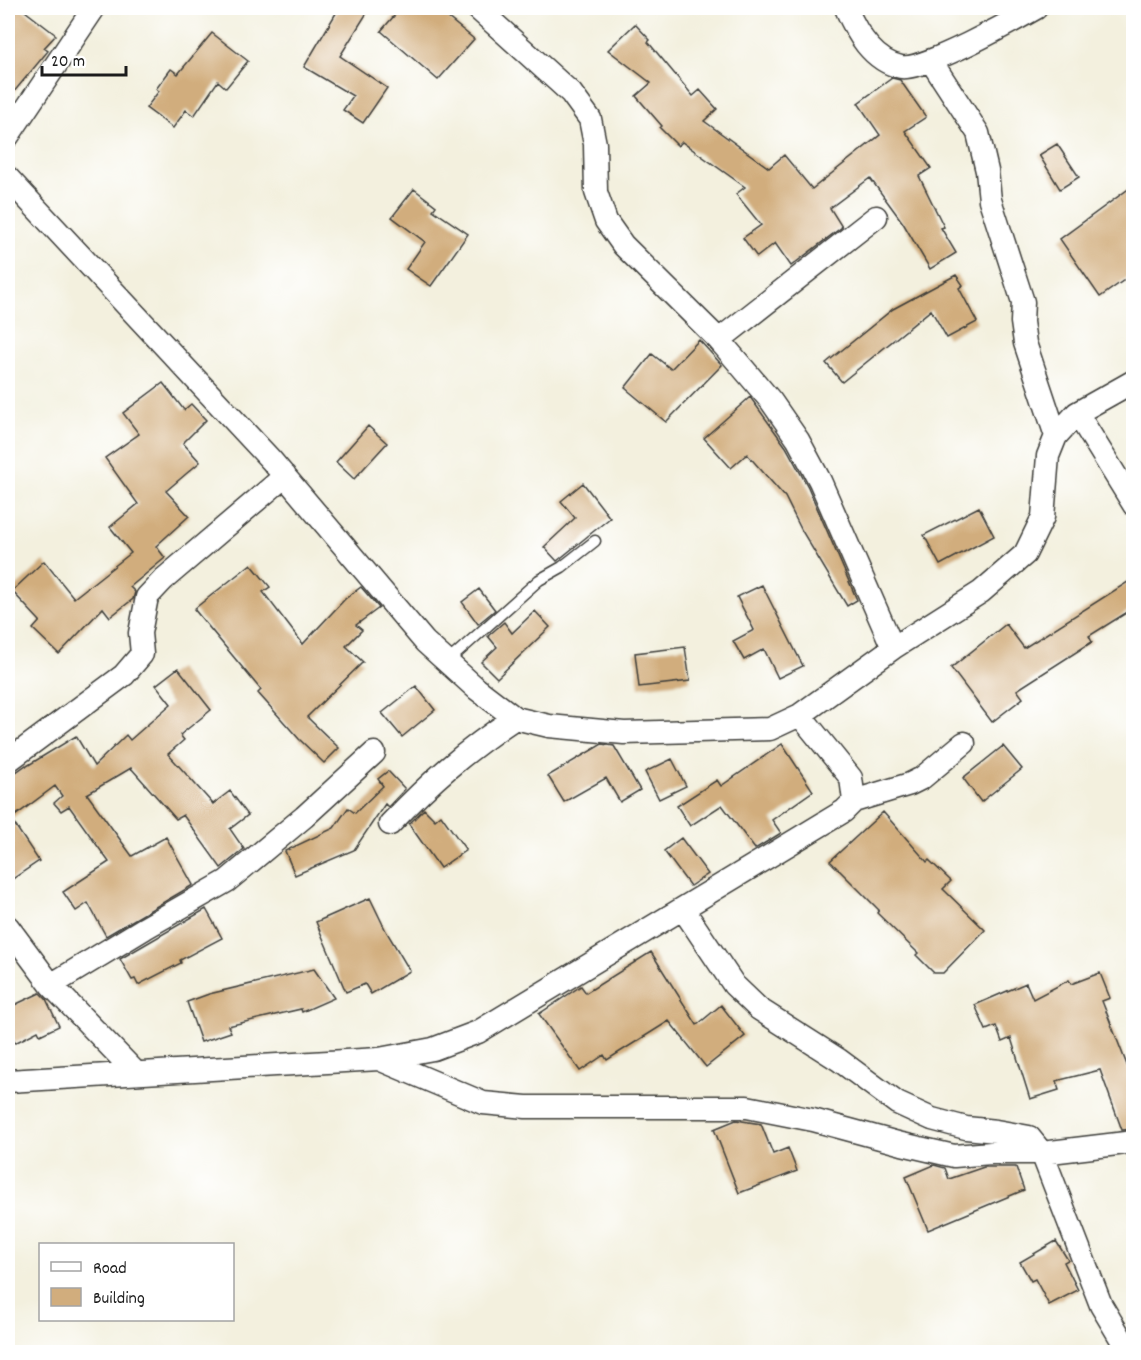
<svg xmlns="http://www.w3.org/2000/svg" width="1141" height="1360" viewBox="0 0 1141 1360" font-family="Dekko,sans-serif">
  <rect width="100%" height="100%" fill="#fff"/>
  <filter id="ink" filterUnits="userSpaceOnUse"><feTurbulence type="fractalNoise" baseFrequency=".0167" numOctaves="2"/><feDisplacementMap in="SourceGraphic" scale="12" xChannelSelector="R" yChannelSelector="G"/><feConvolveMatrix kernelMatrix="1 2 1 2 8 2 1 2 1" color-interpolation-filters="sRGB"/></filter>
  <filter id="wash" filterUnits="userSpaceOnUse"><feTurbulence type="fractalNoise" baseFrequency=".008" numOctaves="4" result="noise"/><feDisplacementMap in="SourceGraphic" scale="24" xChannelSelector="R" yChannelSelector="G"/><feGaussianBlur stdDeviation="1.35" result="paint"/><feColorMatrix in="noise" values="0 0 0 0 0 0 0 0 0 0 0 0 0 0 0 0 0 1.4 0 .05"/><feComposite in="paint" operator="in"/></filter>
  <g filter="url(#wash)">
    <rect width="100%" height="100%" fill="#f3f0de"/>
    <g id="blocks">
      <!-- building -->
      <path fill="#d1ad7d" d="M 8,8 L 21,8 L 56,35 L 44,48 L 48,51 L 8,99 Z
        M 339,8 L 370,8 L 340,56 L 387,88 L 363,123 L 343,110 L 353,96 L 304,67 Z
        M 401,8 L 436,8 L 474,39 L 438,80 L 381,31 Z
        M 635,24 L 650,40 L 648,42 L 693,96 L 700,90 L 717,109 L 704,121 L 769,168 L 784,155 L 812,189 L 880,135 L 858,103 L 892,78 L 900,80 L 926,117 L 905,131 L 931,168 L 919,176 L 944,227 L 941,228 L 956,253 L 930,269 L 903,223 L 870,178 L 830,208 L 842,227 L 791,266 L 775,243 L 757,257 L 743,238 L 761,225 L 736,194 L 745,187 L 682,142 L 678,146 L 660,128 L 662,126 L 636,96 L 651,83 L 608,50 Z
        M 212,33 L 248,61 L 226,88 L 218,81 L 194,116 L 186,110 L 173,128 L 146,108 L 159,91 L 156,89 L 171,69 L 178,74 Z
        M 1057,144 L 1079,177 L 1060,189 L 1039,155 Z
        M 1134,185 L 1134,273 L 1100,297 L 1060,239 Z
        M 414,189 L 436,206 L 433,210 L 468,234 L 431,286 L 406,269 L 425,242 L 392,217 Z
        M 956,275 L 963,285 L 959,288 L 977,322 L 947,338 L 931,310 L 842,382 L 826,363 L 893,309 Z
        M 699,340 L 722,365 L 666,422 L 625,388 L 652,354 L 671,369 Z
        M 163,383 L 184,410 L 191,404 L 206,420 L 183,443 L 200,462 L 166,491 L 189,516 L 156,546 L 165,558 L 130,587 L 135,592 L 133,599 L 110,617 L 103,608 L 59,654 L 33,629 L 40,621 L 12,591 L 44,561 L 74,598 L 131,553 L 110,527 L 138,504 L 105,458 L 139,434 L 123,413 Z
        M 750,397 L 786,447 L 808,487 L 857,600 L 847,606 L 802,531 L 785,497 L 747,454 L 731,468 L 704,438 Z
        M 368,426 L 387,443 L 354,479 L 336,462 Z
        M 583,483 L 610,518 L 557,561 L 544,547 L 575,518 L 561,501 Z
        M 979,507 L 994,536 L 940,565 L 924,535 Z
        M 251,564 L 270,587 L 263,592 L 303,644 L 345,599 L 361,587 L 379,608 L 356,625 L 362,630 L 346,646 L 363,662 L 307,717 L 339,748 L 324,763 L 299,739 L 258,693 L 261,690 L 194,609 Z
        M 1134,578 L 1134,608 L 1089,636 L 1092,642 L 1017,690 L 1023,698 L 992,722 L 951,668 L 1006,624 L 1024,648 Z
        M 762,585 L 803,666 L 778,678 L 764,649 L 744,660 L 733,641 L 754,630 L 737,597 Z
        M 479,589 L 495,610 L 478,624 L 462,602 Z
        M 535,611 L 550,627 L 497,678 L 481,662 L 497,647 L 488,636 L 504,622 L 512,633 Z
        M 685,647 L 690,681 L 639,687 L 635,653 Z
        M 178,668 L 211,710 L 180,735 L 184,740 L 168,754 L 213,804 L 230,791 L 248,815 L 230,829 L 244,849 L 221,868 L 183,815 L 176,819 L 131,768 L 87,794 L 132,856 L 166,837 L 193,885 L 106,936 L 88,903 L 76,911 L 63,892 L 109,862 L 69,806 L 61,811 L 54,803 L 62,796 L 55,786 L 11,819 L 39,861 L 8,882 L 8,778 L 26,765 L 27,766 L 76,736 L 94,766 L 126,735 L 130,740 L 171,704 L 156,685 Z
        M 416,686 L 435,710 L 402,737 L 382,713 Z
        M 602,744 L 614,746 L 640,790 L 620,802 L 606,778 L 564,802 L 548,776 Z
        M 782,744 L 813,791 L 772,820 L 781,833 L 755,849 L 722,805 L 690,826 L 677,806 L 717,780 L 721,786 Z
        M 1003,746 L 1022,769 L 981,802 L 963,778 Z
        M 672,759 L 686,786 L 659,799 L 645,772 Z
        M 388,771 L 405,789 L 388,807 L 385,804 L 354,850 L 295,875 L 285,851 L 334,828 L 348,808 L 355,813 L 383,786 L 378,779 Z
        M 424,809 L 435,820 L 441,815 L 466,850 L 440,868 L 409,824 Z
        M 883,812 L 927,862 L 929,860 L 951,881 L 943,889 L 985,930 L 943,973 L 934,973 L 916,955 L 918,953 L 877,913 L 879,910 L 830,861 Z
        M 681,838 L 708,874 L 690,886 L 664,851 Z
        M 370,898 L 386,931 L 410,971 L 371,994 L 365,984 L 346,992 L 316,922 Z
        M 206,909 L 222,938 L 180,960 L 181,963 L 138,985 L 135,979 L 132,980 L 120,959 Z
        M 651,952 L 697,1025 L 721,1005 L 745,1036 L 706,1067 L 669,1021 L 607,1060 L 604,1055 L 580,1071 L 539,1014 L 581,986 L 586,993 Z
        M 314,969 L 334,998 L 302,1012 L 301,1009 L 228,1026 L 231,1032 L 201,1042 L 187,1002 L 209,994 Z
        M 1100,973 L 1110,998 L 1102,1001 L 1134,1083 L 1134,1129 L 1122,1130 L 1100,1070 L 1056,1081 L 1059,1090 L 1030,1099 L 1011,1038 L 1002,1042 L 996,1026 L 986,1030 L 975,1005 L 1026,983 L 1033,999 L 1069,980 L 1071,984 Z
        M 40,993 L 46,999 L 59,1026 L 40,1035 L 38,1031 L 15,1043 L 8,1030 L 8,1008 Z
        M 736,1120 L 761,1124 L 773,1154 L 788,1148 L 797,1171 L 739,1193 L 714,1129 Z
        M 934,1165 L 945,1168 L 949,1179 L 984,1167 L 1016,1167 L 1024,1190 L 928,1230 L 906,1177 Z
        M 1056,1241 L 1068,1260 L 1064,1262 L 1078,1290 L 1049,1305 L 1035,1279 L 1031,1281 L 1020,1262 Z"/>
    </g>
  </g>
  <g filter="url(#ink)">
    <use href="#blocks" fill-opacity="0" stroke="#3c3c39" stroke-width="1.5"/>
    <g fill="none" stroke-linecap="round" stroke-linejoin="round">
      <defs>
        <path id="service" d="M 447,662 L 539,580 L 562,567 L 595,541"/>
        <path id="minor" d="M 477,8 L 571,93 L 590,119 L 595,144 L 596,192 L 606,221 L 623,245 L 719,340 L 771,401 L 798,440 L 820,481 L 893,648
          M 846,8 C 856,32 872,61 901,67 C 923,71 1013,21 1036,8
          M 931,61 L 978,133 L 987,171 L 990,200 L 1023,302 L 1022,322 L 1025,343 L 1056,436
          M 8,136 L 94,8
          M 8,178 L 271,460 L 425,642 L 477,689 L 515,718 L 549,726 L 624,733 L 770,729 L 800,715 L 893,648 L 981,592 L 1025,554 L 1043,517 L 1048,456 L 1056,436 L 1077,413 L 1134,381
          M 719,340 L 876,217
          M 1077,413 L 1134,505
          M 800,715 L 851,778 L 854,801
          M 8,761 L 124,675 L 142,654 L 140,633 L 147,597 L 164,579 L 285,476
          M 390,824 C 431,781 465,751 515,718
          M 683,909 L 734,985 L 759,1009 L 839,1060 L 897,1103 L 932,1119 L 966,1128 L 996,1131 L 1029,1137 L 1042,1153 L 1101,1305 L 1129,1352
          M 8,927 L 51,985 L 136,1073
          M 51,985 L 145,928 L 227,881 L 304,817 L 374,753
          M 379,1059 L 483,1103 L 526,1107 L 747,1107 L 813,1120 L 902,1144 L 954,1156 L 991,1153 L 1042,1153 L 1134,1142
          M 8,1081 L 379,1059 L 433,1049 L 478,1032 L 844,811 L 854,801 L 910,784 L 922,778 L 964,743"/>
      </defs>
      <!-- service casing -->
      <use href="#service" stroke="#3c3c39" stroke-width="13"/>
      <!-- minor casing -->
      <use href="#minor" stroke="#3c3c39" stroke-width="25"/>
      <!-- service -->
      <use href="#service" stroke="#fff" stroke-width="10"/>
      <!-- minor -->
      <use href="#minor" stroke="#fff" stroke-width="22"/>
    </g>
  </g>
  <!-- margin -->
  <rect width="1141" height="1360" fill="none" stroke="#fff" stroke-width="30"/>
  <!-- legend -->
  <rect x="39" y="1243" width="195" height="78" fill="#ffffff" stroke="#a4a4a4" stroke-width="1.5"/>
  <rect x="51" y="1262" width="30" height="9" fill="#ffffff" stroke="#a4a4a4" stroke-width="1.5"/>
  <text x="93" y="1273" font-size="18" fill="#1c1c1c">Road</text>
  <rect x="51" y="1288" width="30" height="18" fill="#d1ad7d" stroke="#a4a4a4" stroke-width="1.5"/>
  <text x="93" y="1303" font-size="18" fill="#1c1c1c">Building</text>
  <!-- scale -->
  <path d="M42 66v9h84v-9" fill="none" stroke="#1c1c1c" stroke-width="3"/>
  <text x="51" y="66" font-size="18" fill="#1c1c1c" stroke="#ffffff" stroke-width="4.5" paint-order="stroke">20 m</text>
</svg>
